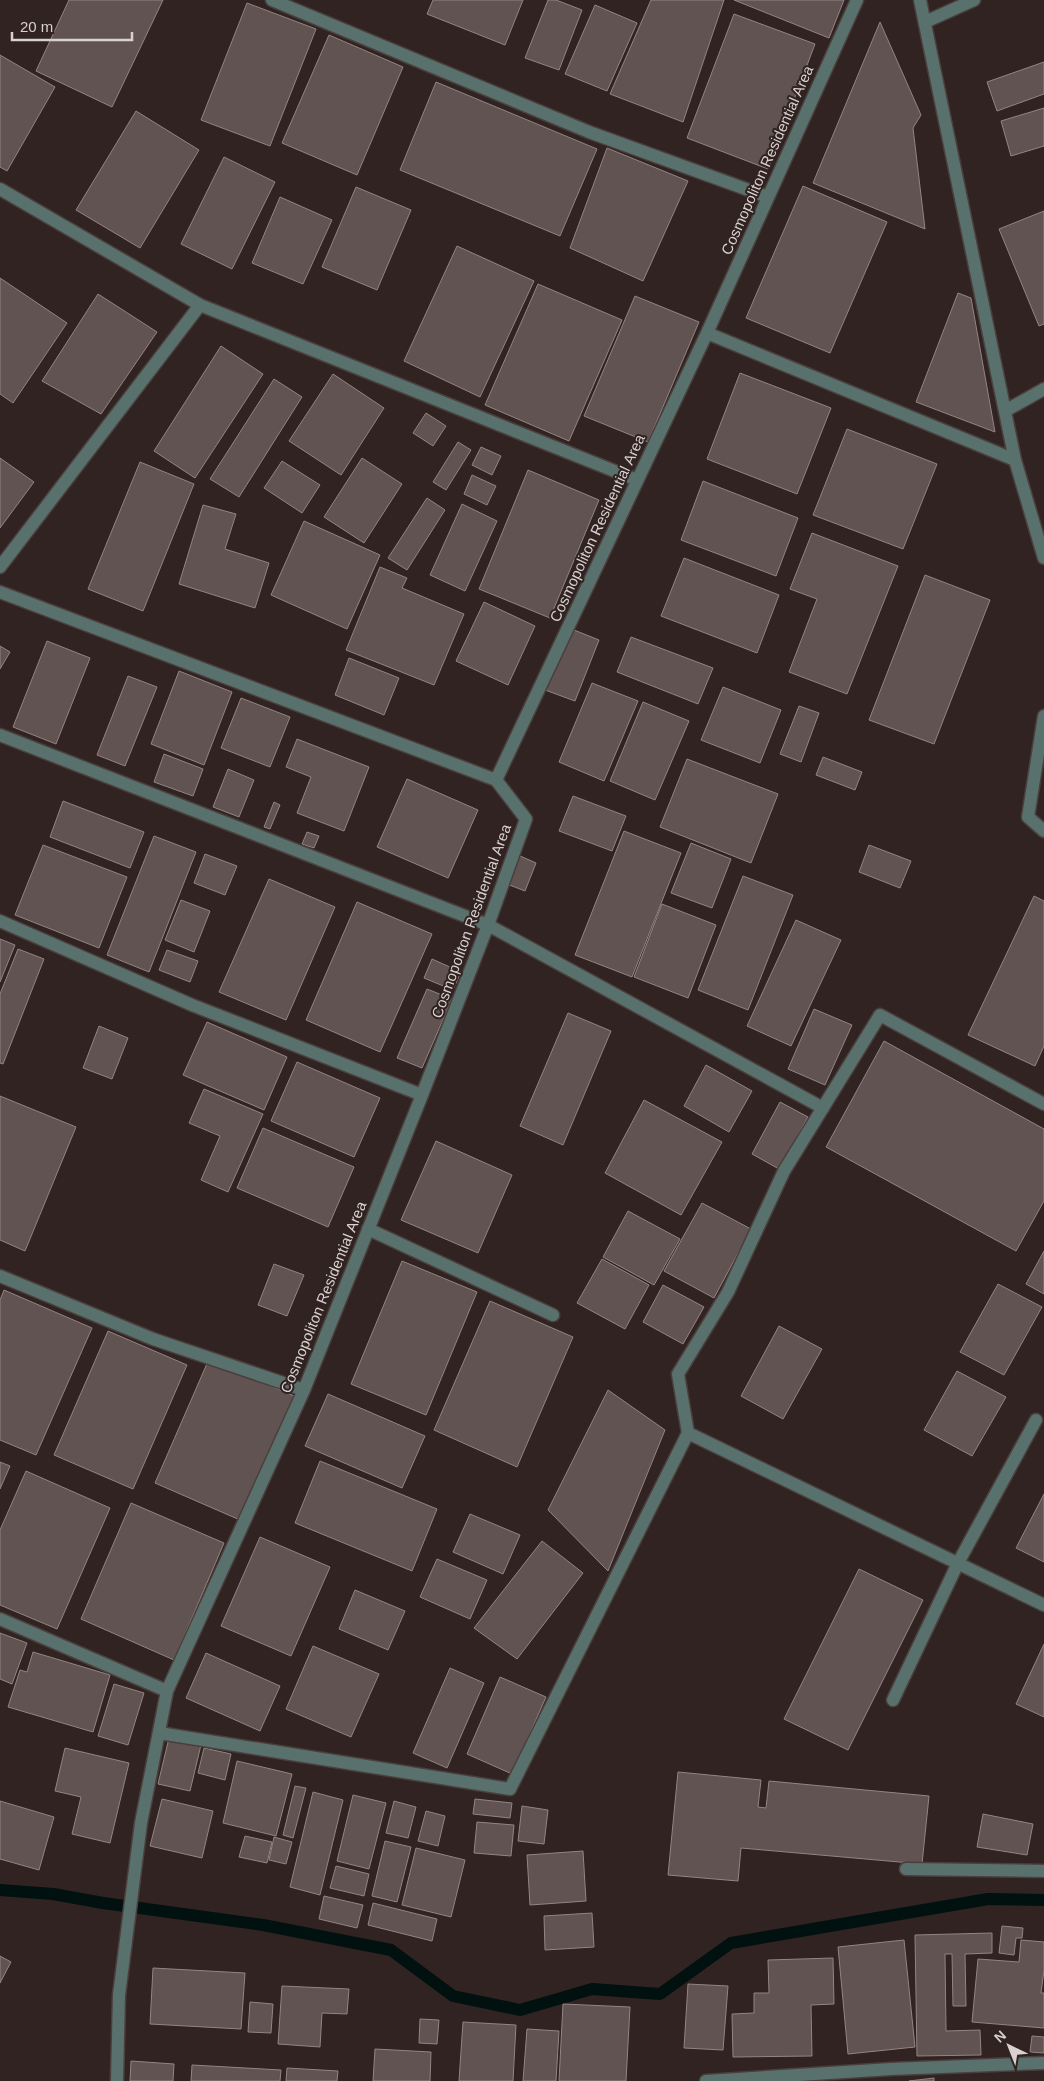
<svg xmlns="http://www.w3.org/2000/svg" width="1044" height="2081" viewBox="0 0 1044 2081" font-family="Arial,sans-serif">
  <rect width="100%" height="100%" fill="#302322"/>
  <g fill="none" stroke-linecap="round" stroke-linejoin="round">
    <!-- stream -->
    <path stroke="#01110f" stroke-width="12" d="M 0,1890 L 53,1894 L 103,1903 L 263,1925 L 391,1950 L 453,1996 L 520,2010 L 592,1989 L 660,1994 L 731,1943 L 988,1899 L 1044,1900"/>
  </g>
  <!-- building -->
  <path fill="#615352" stroke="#948483" d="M 69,0 L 163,0 L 112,107 L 36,71 Z
    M 433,0 L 523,0 L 505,45 L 427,14 Z
    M 548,0 L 556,0 L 582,10 L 559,70 L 525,58 Z
    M 651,0 L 724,0 L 683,122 L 610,94 Z
    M 734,0 L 844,0 L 829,38 Z
    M 247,3 L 316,29 L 270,146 L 201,120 Z
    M 595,5 L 637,23 L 607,91 L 565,74 Z
    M 734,14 L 815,44 L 768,169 L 687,138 Z
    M 880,22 L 921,115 L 913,128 L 925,229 L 813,183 Z
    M 329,35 L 403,67 L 357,175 L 282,143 Z
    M 0,55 L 55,87 L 7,171 L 0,167 Z
    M 1044,62 L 1044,94 L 997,111 L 987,82 Z
    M 436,82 L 597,149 L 560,236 L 400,170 Z
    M 1044,108 L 1044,146 L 1011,156 L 1001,121 Z
    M 136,111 L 199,150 L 140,248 L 76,210 Z
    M 607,148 L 688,181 L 643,281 L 570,248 Z
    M 224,157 L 275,182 L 232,269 L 181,244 Z
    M 803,186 L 887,222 L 830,353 L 746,318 Z
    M 356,187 L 411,210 L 377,290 L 322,267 Z
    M 280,197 L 332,220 L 303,284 L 252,263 Z
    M 1044,211 L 1044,324 L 1039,326 L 999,229 Z
    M 457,246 L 534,281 L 480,397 L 404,361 Z
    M 0,278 L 67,323 L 13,403 L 0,394 Z
    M 538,284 L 622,320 L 569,441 L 485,405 Z
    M 958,293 L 971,298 L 995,432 L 916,402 Z
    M 98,294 L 157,332 L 101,414 L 42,381 Z
    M 635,296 L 699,322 L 648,442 L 584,416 Z
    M 221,346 L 263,374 L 195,478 L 154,451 Z
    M 740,373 L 831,408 L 797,494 L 707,459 Z
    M 333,374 L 384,408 L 341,475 L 289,441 Z
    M 274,379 L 302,397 L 239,497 L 210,479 Z
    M 426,413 L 446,426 L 433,446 L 413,433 Z
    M 847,429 L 937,464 L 903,549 L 813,515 Z
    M 458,442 L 471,450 L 446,490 L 433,482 Z
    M 481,447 L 501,456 L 492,475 L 472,465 Z
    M 0,458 L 34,482 L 0,528 Z
    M 362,458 L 402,484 L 364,543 L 324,517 Z
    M 282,461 L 320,485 L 302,513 L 264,488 Z
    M 140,462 L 194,484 L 143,611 L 88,589 Z
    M 528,470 L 599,500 L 550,618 L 479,589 Z
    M 472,475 L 496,486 L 487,505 L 464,494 Z
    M 703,481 L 798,518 L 776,576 L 681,540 Z
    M 427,498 L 445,510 L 407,570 L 388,558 Z
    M 462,504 L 497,521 L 465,591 L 430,575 Z
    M 203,505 L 236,514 L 225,549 L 269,563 L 255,608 L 179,584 Z
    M 304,521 L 380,555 L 347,629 L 271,595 Z
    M 812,533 L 898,566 L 847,694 L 789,672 L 817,599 L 790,589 Z
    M 684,558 L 779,595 L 757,653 L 661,616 Z
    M 380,567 L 407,578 L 402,588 L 464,614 L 434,685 L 346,650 Z
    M 925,575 L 990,600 L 934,744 L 869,720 Z
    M 484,602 L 535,626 L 508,685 L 456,661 Z
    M 569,628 L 599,640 L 575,701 L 545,690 Z
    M 631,637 L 713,668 L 698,704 L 617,672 Z
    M 47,641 L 90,658 L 56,744 L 13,727 Z
    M 0,646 L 10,652 L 0,669 Z
    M 349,658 L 399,678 L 384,715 L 335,695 Z
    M 179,671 L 232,692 L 204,765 L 151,744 Z
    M 128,676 L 157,687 L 125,766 L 97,755 Z
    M 592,683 L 638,701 L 604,781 L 559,762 Z
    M 723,687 L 781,710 L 760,763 L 701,740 Z
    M 241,698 L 290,717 L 270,767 L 221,748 Z
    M 643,702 L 689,721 L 655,800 L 610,781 Z
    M 799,706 L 819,713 L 801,762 L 780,754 Z
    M 297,739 L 369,767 L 344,831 L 297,813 L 311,777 L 286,767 Z
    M 164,754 L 203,769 L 193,796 L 154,782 Z
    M 823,757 L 862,772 L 855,790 L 816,775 Z
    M 687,759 L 778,794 L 751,863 L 660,827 Z
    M 228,769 L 254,780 L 239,817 L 213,807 Z
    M 407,779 L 478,810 L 448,878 L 377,847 Z
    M 573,796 L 626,816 L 612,851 L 559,831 Z
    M 63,801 L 144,832 L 130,868 L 50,837 Z
    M 274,802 L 280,805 L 270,829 L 264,827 Z
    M 624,831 L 681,853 L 632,977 L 575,955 Z
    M 307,832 L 319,836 L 314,848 L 302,844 Z
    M 154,836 L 196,852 L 149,972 L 107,955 Z
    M 691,843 L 731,859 L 712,908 L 671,893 Z
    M 43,845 L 127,877 L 99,948 L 15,915 Z
    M 869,845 L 911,861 L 900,888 L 859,872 Z
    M 205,854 L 237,866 L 225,895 L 194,883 Z
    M 518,855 L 536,863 L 525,891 L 507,884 Z
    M 743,876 L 793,895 L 748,1010 L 698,990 Z
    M 269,879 L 335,907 L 286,1020 L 219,992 Z
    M 1034,896 L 1044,901 L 1044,1046 L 1035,1066 L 968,1035 Z
    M 181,900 L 210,911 L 194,952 L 165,940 Z
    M 357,902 L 432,934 L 380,1052 L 306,1020 Z
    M 662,904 L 716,925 L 688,998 L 634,977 Z
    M 796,920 L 841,940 L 791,1046 L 747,1026 Z
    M 0,939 L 15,945 L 0,982 Z
    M 18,949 L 44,959 L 3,1064 L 0,1063 L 0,994 Z
    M 167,950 L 198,961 L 190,982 L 159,970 Z
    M 432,959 L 461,972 L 453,990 L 424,978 Z
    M 427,989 L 452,999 L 422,1068 L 397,1058 Z
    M 814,1009 L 852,1025 L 825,1085 L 788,1069 Z
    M 568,1013 L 611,1031 L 563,1145 L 520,1126 Z
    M 207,1022 L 287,1057 L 264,1110 L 183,1075 Z
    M 99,1026 L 128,1038 L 112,1079 L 83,1068 Z
    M 884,1041 L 1044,1129 L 1044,1201 L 1016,1251 L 826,1147 Z
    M 297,1062 L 380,1098 L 354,1157 L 271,1121 Z
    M 706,1065 L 752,1091 L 729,1132 L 684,1106 Z
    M 204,1089 L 263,1114 L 228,1192 L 201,1180 L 220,1136 L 189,1123 Z
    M 0,1096 L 76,1127 L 25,1251 L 0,1240 Z
    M 644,1100 L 722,1142 L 681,1215 L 605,1173 Z
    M 780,1102 L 808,1117 L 779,1169 L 752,1154 Z
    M 263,1128 L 354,1167 L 328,1227 L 237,1188 Z
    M 436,1141 L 512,1175 L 478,1253 L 401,1220 Z
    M 702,1203 L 751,1229 L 714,1298 L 664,1271 Z
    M 628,1211 L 680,1239 L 654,1285 L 603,1257 Z
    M 1044,1251 L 1044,1294 L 1026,1284 Z
    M 602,1259 L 649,1285 L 625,1329 L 577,1303 Z
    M 402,1261 L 477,1292 L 426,1415 L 351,1384 Z
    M 274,1264 L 304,1275 L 287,1316 L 258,1305 Z
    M 998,1284 L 1042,1307 L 1004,1375 L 960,1352 Z
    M 663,1285 L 704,1307 L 683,1344 L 643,1322 Z
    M 4,1290 L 92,1328 L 36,1455 L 0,1440 L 0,1300 Z
    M 490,1301 L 573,1337 L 517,1467 L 434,1430 Z
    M 779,1326 L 822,1349 L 783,1419 L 741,1396 Z
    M 108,1331 L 187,1365 L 133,1489 L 54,1455 Z
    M 209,1359 L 294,1396 L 240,1520 L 155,1483 Z
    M 957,1371 L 1006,1397 L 972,1456 L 924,1430 Z
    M 608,1390 L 665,1430 L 608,1571 L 548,1510 Z
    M 328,1394 L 425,1436 L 402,1488 L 305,1446 Z
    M 320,1461 L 437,1509 L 412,1571 L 295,1523 Z
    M 0,1462 L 10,1466 L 0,1489 Z
    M 26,1471 L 110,1508 L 57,1629 L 0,1605 L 0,1530 Z
    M 1044,1494 L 1044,1562 L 1016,1548 Z
    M 131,1503 L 224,1543 L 174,1660 L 81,1619 Z
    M 470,1514 L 520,1535 L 503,1574 L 453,1552 Z
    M 260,1537 L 330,1567 L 291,1656 L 221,1626 Z
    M 542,1541 L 583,1573 L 517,1659 L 474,1628 Z
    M 437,1559 L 487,1580 L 470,1619 L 420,1597 Z
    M 859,1569 L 923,1600 L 848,1750 L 784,1719 Z
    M 355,1590 L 405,1611 L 388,1650 L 339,1629 Z
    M 0,1633 L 27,1643 L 12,1684 L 0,1679 Z
    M 1044,1644 L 1044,1717 L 1016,1704 Z
    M 313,1646 L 379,1674 L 351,1737 L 286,1709 Z
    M 33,1652 L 110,1675 L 93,1732 L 8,1707 L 20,1670 L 27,1672 Z
    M 206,1653 L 280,1686 L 260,1731 L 186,1698 Z
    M 450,1668 L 484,1683 L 447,1768 L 413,1753 Z
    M 500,1677 L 546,1697 L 512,1774 L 467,1754 Z
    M 114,1684 L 144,1693 L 128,1745 L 98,1736 Z
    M 169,1738 L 201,1745 L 190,1791 L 158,1784 Z
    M 65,1748 L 129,1763 L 110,1843 L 72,1834 L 81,1797 L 55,1791 Z
    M 204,1748 L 231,1754 L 225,1780 L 198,1773 Z
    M 237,1761 L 292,1774 L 276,1836 L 223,1823 Z
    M 678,1772 L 761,1780 L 758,1807 L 766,1808 L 769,1781 L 929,1796 L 922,1864 L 741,1848 L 738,1881 L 668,1875 Z
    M 295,1786 L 306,1788 L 293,1838 L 283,1835 Z
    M 313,1792 L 343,1800 L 320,1895 L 290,1887 Z
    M 353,1795 L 386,1803 L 369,1869 L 337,1861 Z
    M 162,1799 L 213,1811 L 202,1858 L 150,1846 Z
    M 475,1799 L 512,1803 L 510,1818 L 473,1814 Z
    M 0,1801 L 54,1817 L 39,1870 L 0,1859 Z
    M 394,1801 L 416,1807 L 408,1838 L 386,1833 Z
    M 522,1806 L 548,1810 L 544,1844 L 518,1841 Z
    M 426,1811 L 445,1816 L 438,1846 L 418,1841 Z
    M 983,1814 L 1033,1824 L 1027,1855 L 977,1847 Z
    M 477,1822 L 514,1825 L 511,1856 L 474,1853 Z
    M 245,1836 L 272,1842 L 267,1863 L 239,1857 Z
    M 274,1837 L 292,1842 L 286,1864 L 269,1860 Z
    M 385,1841 L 411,1847 L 397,1902 L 372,1896 Z
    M 416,1848 L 465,1860 L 451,1917 L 402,1905 Z
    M 583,1851 L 586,1901 L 530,1905 L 527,1855 Z
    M 336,1866 L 369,1874 L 364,1896 L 330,1888 Z
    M 324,1896 L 363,1905 L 357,1928 L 319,1919 Z
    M 373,1903 L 437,1919 L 432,1941 L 368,1925 Z
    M 592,1913 L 594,1947 L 545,1950 L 544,1916 Z
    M 1002,1926 L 1023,1928 L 1022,1938 L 1016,1938 L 1014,1955 L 999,1953 Z
    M 992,1933 L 992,1953 L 965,1954 L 966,2006 L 953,2006 L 952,1954 L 945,1954 L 946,2031 L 980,2030 L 981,2055 L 917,2056 L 915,1935 Z
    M 904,1940 L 915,2047 L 848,2054 L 838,1947 Z
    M 1021,1940 L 1044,1942 L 1044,1970 L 1041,1993 L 1044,1993 L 1044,2028 L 972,2022 L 978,1959 L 1019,1962 Z
    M 0,1956 L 11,1962 L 0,1983 Z
    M 833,1958 L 834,2004 L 811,2005 L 812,2056 L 733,2057 L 732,2014 L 754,2013 L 754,1993 L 769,1993 L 768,1960 Z
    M 153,1968 L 245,1973 L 241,2029 L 150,2024 Z
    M 688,1984 L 728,1986 L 723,2050 L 684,2048 Z
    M 282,1986 L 349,1989 L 347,2014 L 322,2013 L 320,2047 L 278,2044 Z
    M 250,2002 L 273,2004 L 271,2033 L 248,2032 Z
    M 563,2004 L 630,2007 L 626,2081 L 559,2081 Z
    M 420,2019 L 439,2020 L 437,2044 L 419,2043 Z
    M 463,2022 L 516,2025 L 513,2081 L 459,2081 Z
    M 527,2029 L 559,2031 L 556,2081 L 523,2081 Z
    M 1032,2036 L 1044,2037 L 1044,2053 L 1030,2052 Z
    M 375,2049 L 431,2052 L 430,2081 L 373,2081 Z
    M 131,2061 L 174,2064 L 173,2081 L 130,2081 Z
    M 192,2065 L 281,2070 L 280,2081 L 191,2081 Z
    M 287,2068 L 338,2071 L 337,2081 L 286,2081 Z
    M 934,2078 L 934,2081 L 909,2081 Z"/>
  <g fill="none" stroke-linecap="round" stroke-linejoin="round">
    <defs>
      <path id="minor" d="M 272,0 L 589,132 L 768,197
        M 920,0 L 1015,460 L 1044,558
        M 925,22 L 974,0
        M 0,189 L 200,305 L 637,480
        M 707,333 L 1015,460
        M 1005,411 L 1044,389
        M 0,567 L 200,305
        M 0,592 L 496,780
        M 1044,716 L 1028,817 L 1044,831
        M 0,735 L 488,925 L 823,1108
        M 0,921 L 192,1005 L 422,1095
        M 368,1229 L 553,1315
        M 0,1276 L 153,1339 L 304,1390
        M 688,1433 L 1044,1605
        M 0,1619 L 167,1691
        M 893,1700 L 958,1563 L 1036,1420
        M 159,1733 L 510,1789 L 688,1433 L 678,1374 L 728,1292 L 784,1171 L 880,1015 L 1044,1104
        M 906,1869 L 1044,1871
        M 117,2081 L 119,1995 L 141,1823 L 167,1691 L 304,1390 L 422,1095 L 488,925 L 526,819 L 496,780 L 707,333 L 857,0
        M 706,2081 L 891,2069 L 1044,2063"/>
    </defs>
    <!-- minor casing -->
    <use href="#minor" stroke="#4b3f3e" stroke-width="15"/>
    <!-- minor -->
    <use href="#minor" stroke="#59716d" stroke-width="12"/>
  </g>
  <g text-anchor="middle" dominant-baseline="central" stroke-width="4" stroke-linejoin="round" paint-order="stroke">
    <!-- street labels -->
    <g font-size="15" fill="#d9d1d0" stroke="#302322">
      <text transform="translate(767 160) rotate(-66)">Cosmopoliton Residential Area</text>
      <text transform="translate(597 528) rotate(-65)">Cosmopoliton Residential Area</text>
      <text transform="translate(471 921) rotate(-70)">Cosmopoliton Residential Area</text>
      <text transform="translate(323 1297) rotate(-68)">Cosmopoliton Residential Area</text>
    </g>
  </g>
  <!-- north arrow -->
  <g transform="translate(1009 2046) rotate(317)" stroke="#302322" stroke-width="4" paint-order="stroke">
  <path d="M0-4L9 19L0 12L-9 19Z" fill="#d9d1d0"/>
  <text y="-8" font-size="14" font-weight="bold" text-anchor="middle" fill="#d9d1d0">N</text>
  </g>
  <!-- scale -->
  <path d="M12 32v8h120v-8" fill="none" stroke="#d9d1d0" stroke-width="2.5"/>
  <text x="20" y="32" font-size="15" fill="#d9d1d0" stroke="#302322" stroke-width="4" paint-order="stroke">20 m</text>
</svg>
